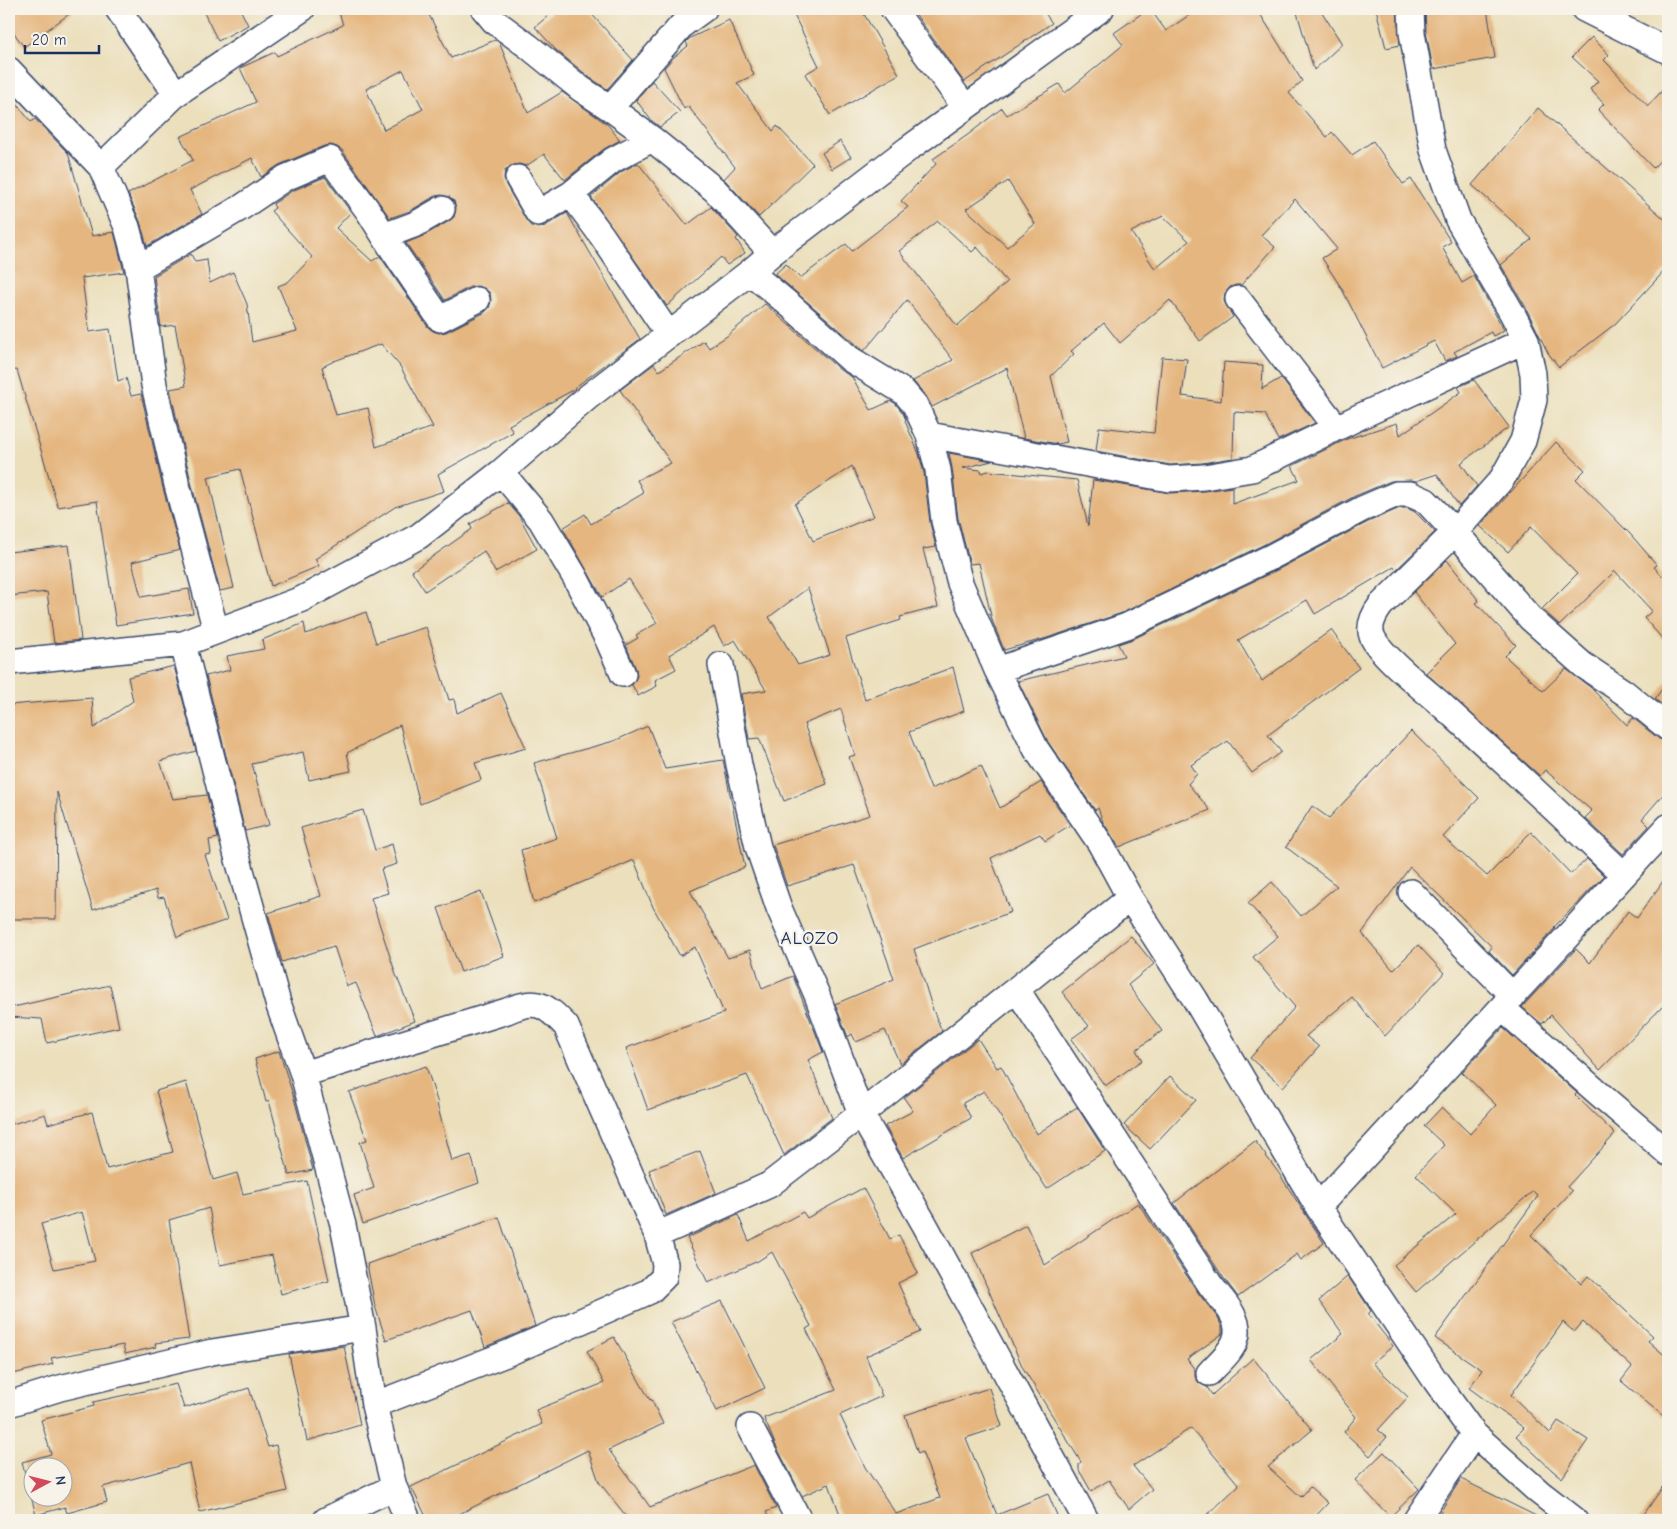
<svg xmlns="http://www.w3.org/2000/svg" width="1677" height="1529" viewBox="0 0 1677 1529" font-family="'Comic Neue',sans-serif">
  <rect width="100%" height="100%" fill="#f7f3e8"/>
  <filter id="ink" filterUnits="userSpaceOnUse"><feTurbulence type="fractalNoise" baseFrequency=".02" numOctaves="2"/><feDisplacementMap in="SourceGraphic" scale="10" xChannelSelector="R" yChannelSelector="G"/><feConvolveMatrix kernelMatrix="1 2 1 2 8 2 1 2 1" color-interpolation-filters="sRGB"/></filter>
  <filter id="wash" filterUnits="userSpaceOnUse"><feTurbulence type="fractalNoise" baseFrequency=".0096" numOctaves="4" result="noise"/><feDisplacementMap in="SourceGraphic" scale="20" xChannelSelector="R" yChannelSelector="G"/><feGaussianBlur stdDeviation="1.12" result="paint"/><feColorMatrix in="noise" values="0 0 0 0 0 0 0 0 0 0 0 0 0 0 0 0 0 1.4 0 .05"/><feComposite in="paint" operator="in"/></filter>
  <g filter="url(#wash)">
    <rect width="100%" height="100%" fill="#ebdfbc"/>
    <g id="blocks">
      <!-- building -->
      <path fill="#e5b67f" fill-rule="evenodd" d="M 9,9 L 76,9 L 24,47 L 9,26 Z
        M 202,9 L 240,9 L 248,25 L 218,41 Z
        M 338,9 L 426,9 L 451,58 L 495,40 L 499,42 L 528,113 L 562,92 L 607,124 L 620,140 L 604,149 L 565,180 L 544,154 L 526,166 L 519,164 L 510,166 L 505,171 L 504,178 L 506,185 L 526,220 L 531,226 L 539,228 L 545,226 L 567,213 L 640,339 L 574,388 L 575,389 L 509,425 L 513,432 L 438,474 L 444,491 L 395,507 L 315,559 L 319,566 L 271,586 L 240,469 L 208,477 L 234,588 L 220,591 L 191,482 L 170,389 L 186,386 L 175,325 L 161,327 L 154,276 L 191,254 L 195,262 L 207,260 L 210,283 L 233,272 L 247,304 L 252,342 L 297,331 L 278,286 L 288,282 L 312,257 L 271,211 L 275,208 L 273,204 L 292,191 L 325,177 L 351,212 L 336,228 L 372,261 L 380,256 L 428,327 L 433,331 L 439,333 L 446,332 L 484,313 L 489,308 L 491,301 L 490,293 L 484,288 L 477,286 L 470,287 L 445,300 L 406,243 L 423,236 L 449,221 L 454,217 L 456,209 L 454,201 L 450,197 L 442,195 L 435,196 L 410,211 L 390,218 L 342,150 L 337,147 L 331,145 L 324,146 L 279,165 L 261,177 L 252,158 L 190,190 L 202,214 L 147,246 L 140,221 L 128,194 L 193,160 L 180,137 L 256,102 L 240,68 L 275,52 L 277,56 L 343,25 ZM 403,70 L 423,109 L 384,130 L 366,89 ZM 381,344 L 400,366 L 433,427 L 376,447 L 368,408 L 336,415 L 322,367 L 334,361 Z
        M 556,9 L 587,9 L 633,60 L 607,89 L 589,77 L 556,50 L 535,27 Z
        M 791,9 L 861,9 L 899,74 L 830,115 L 805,74 L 819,66 Z
        M 912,9 L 1042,9 L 1052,23 L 964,82 Z
        M 1148,9 L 1150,9 L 1166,31 L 1198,9 L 1257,9 L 1302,81 L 1289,93 L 1327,137 L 1332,132 L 1352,155 L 1373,141 L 1403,184 L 1411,179 L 1451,242 L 1442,247 L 1462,283 L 1474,276 L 1504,330 L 1493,336 L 1491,332 L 1454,352 L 1457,356 L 1445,361 L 1434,341 L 1382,368 L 1342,289 L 1322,258 L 1337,249 L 1295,199 L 1261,235 L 1275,247 L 1241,285 L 1236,285 L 1230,287 L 1225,293 L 1224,301 L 1233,317 L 1200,341 L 1170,300 L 1120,343 L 1104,323 L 1071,351 L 1074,354 L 1051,376 L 1067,442 L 1058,444 L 1024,438 L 1007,368 L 932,407 L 926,396 L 913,381 L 953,360 L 907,300 L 864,351 L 775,274 L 786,264 L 800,278 L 846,244 L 852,251 L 908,207 L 901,201 L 936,164 L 933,159 L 969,134 L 1002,108 L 1007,115 L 1059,84 L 1065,93 L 1123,45 L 1114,33 ZM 1008,181 L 1035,224 L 1007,247 L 966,209 ZM 1163,216 L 1189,241 L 1155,269 L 1131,232 ZM 938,221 L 972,252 L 977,247 L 1007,282 L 957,326 L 899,251 Z
        M 1296,9 L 1320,9 L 1342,44 L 1314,70 Z
        M 1376,9 L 1397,9 L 1400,45 L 1386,48 Z
        M 1425,9 L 1487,9 L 1495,58 L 1433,69 L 1426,31 Z
        M 729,20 L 754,75 L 737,83 L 773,131 L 777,126 L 813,164 L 759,217 L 724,179 L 735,167 L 688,106 L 684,109 L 664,68 L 674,57 L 688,46 L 686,42 L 690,38 Z
        M 1592,37 L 1609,55 L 1604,60 L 1648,106 L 1668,84 L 1668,152 L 1653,168 L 1598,110 L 1604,104 L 1590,89 L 1598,81 L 1572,57 Z
        M 652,81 L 680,112 L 660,127 L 651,120 L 636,100 Z
        M 9,94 L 31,122 L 35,119 L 68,153 L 92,236 L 114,232 L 124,272 L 82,278 L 89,332 L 110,329 L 118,381 L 126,378 L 131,396 L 141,394 L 163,488 L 180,550 L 132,562 L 141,597 L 189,589 L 193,613 L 116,625 L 97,501 L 58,507 L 17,370 L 9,371 Z
        M 1538,108 L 1668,222 L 1668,267 L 1615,324 L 1559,367 L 1548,353 L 1525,306 L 1501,265 L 1532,239 L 1472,185 Z
        M 840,141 L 851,157 L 832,169 L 822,153 Z
        M 638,163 L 687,225 L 711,207 L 738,237 L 736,239 L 745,253 L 727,265 L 721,257 L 667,306 L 591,197 L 621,172 Z
        M 765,304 L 840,370 L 852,377 L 871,410 L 891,401 L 895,403 L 903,413 L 906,420 L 905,421 L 919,454 L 924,473 L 930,523 L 936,547 L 923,549 L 938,607 L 900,617 L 901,620 L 846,638 L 865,700 L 953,667 L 964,711 L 909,732 L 931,789 L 981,766 L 1000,808 L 1041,782 L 1070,825 L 1045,841 L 1040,834 L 991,858 L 1011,912 L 914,949 L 933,1010 L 942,1031 L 900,1064 L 885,1030 L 856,1042 L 852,1034 L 848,1037 L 835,1004 L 894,979 L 854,865 L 787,886 L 773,845 L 870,815 L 849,757 L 855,755 L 841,709 L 804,724 L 827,784 L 784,801 L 759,738 L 749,739 L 741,694 L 766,690 L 735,640 L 724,646 L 714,627 L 669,655 L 676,669 L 655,680 L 657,686 L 638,696 L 632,685 L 637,676 L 636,669 L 626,645 L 638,638 L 636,635 L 657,623 L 629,579 L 602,597 L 563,528 L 585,514 L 591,524 L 644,493 L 637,480 L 671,463 L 620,390 L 654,364 L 659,371 L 704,341 L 709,348 L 727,336 ZM 852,466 L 874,516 L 813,541 L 795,504 ZM 808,588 L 830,655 L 798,665 L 769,617 Z
        M 1162,357 L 1187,359 L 1182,396 L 1221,401 L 1224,362 L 1263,365 L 1262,389 L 1281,378 L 1315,423 L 1278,440 L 1265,414 L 1234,412 L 1233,458 L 1202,463 L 1170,465 L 1096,451 L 1099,427 L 1154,433 Z
        M 1474,380 L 1509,427 L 1461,463 L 1477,486 L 1459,506 L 1437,474 L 1416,481 L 1410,480 L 1391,481 L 1355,496 L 1265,544 L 1122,613 L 1047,638 L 1004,650 L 992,620 L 979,563 L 970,564 L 958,518 L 952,468 L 949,453 L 992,461 L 963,468 L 981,470 L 982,473 L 988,471 L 1077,480 L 1088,526 L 1093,480 L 1170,493 L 1205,491 L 1232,487 L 1232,504 L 1299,480 L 1292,466 L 1347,439 L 1397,423 L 1400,435 L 1461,392 L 1458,387 Z
        M 1556,442 L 1585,470 L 1576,479 L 1631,535 L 1657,565 L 1654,567 L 1668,582 L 1668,645 L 1644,618 L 1652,611 L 1615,571 L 1560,625 L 1542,609 L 1577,574 L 1531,527 L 1508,552 L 1480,526 Z
        M 508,503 L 519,516 L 537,549 L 495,572 L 484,551 L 425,591 L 412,571 L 472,529 L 470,524 Z
        M 1400,508 L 1407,508 L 1415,512 L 1435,532 L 1396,570 L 1394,567 L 1315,614 L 1307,600 L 1238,640 L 1262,681 L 1331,630 L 1359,668 L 1268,735 L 1281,752 L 1252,773 L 1228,741 L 1191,765 L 1197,774 L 1188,784 L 1210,810 L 1119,847 L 1103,822 L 1098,808 L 1095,810 L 1048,742 L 1018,681 L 1124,656 L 1118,644 L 1133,639 L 1277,570 L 1368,522 Z
        M 69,545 L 81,640 L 54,643 L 47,592 L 9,596 L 9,552 Z
        M 1447,560 L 1479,601 L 1476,603 L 1516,645 L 1505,656 L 1543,691 L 1566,669 L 1590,687 L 1627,725 L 1633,718 L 1659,739 L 1668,742 L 1668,789 L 1642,819 L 1649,826 L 1623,854 L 1585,818 L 1592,811 L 1545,770 L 1540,776 L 1426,673 L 1455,644 L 1414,592 Z
        M 366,612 L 376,643 L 426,627 L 449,700 L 454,699 L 457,713 L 501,693 L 526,748 L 475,763 L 481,780 L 420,804 L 400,725 L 347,753 L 351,771 L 309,780 L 303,752 L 252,764 L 269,825 L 245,831 L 206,676 L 230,670 L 227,656 L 264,649 L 262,640 L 304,623 L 306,634 Z
        M 174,666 L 196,751 L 160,761 L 173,799 L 207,795 L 218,838 L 209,840 L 211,854 L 205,855 L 227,920 L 177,937 L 164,897 L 158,898 L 156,890 L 93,910 L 57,792 L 56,919 L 9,919 L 9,705 L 92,698 L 94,728 L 133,701 L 128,677 Z
        M 1668,680 L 1668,710 L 1655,699 Z
        M 648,726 L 665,769 L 723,760 L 745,867 L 690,891 L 728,958 L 750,950 L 762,989 L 793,976 L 823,1052 L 808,1060 L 832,1118 L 784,1155 L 747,1075 L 648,1110 L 626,1048 L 724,1013 L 695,947 L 680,956 L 653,907 L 634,860 L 534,903 L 521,850 L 557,838 L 534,763 L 614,741 Z
        M 1411,731 L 1479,798 L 1443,837 L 1487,876 L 1531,832 L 1571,874 L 1587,859 L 1604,876 L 1554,927 L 1555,928 L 1512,975 L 1489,951 L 1492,947 L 1410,867 L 1362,933 L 1393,970 L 1418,945 L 1444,973 L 1385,1036 L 1352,997 L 1306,1036 L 1319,1047 L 1283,1087 L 1250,1058 L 1295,1007 L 1253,957 L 1278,936 L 1248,903 L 1272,882 L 1301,916 L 1337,886 L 1286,847 L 1312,806 L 1329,818 Z
        M 363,810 L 375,850 L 392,844 L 397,864 L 381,869 L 388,893 L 371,898 L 396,975 L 415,1021 L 377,1036 L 356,983 L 347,986 L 334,946 L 282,962 L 268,913 L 321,896 L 301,828 Z
        M 1668,874 L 1668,1001 L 1600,1070 L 1551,1015 L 1542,1024 L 1522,1007 L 1576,949 L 1590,963 L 1628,911 L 1637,918 Z
        M 481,892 L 504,956 L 461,972 L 438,908 Z
        M 1131,936 L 1154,964 L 1128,985 L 1162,1031 L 1136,1050 L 1142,1060 L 1105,1086 L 1071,1039 L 1089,1026 L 1062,992 Z
        M 110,985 L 119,1027 L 47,1043 L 42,1019 L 9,1017 L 9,1008 Z
        M 1503,1028 L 1577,1093 L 1575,1095 L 1615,1134 L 1567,1187 L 1572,1191 L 1531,1235 L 1581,1284 L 1588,1276 L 1653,1336 L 1648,1341 L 1668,1358 L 1668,1420 L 1621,1381 L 1632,1367 L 1583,1322 L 1574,1332 L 1563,1322 L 1511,1395 L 1550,1433 L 1558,1421 L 1588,1440 L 1562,1478 L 1553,1471 L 1516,1436 L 1524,1428 L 1469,1388 L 1482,1370 L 1435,1338 L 1538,1196 L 1533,1191 L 1416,1292 L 1394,1265 L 1456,1214 L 1416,1175 L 1444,1145 L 1424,1126 L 1442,1107 L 1470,1134 L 1496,1105 L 1462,1072 Z
        M 978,1039 L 997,1068 L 1001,1066 L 1037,1134 L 1077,1107 L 1105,1151 L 1047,1189 L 984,1091 L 963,1103 L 971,1118 L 903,1158 L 885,1126 L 913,1111 L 904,1098 Z
        M 279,1051 L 294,1098 L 313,1170 L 289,1175 L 269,1101 L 266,1102 L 255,1059 Z
        M 426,1066 L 438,1104 L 437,1104 L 452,1161 L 471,1155 L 479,1183 L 363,1224 L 354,1195 L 374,1188 L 360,1142 L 367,1140 L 349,1092 Z
        M 1170,1076 L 1196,1100 L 1150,1149 L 1124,1125 Z
        M 186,1082 L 213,1180 L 237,1173 L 243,1194 L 307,1181 L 329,1281 L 281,1294 L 272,1255 L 220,1265 L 209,1208 L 169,1220 L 189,1339 L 155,1343 L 156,1347 L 125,1354 L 123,1345 L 51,1358 L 53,1364 L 9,1375 L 9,1125 L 45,1114 L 48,1124 L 92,1112 L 107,1169 L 173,1152 L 156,1091 ZM 82,1212 L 95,1261 L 54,1269 L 41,1224 Z
        M 1255,1141 L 1278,1172 L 1324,1243 L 1301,1260 L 1297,1254 L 1238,1297 L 1223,1277 L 1174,1203 Z
        M 700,1151 L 716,1193 L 666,1215 L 649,1170 Z
        M 863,1188 L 890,1239 L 899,1235 L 918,1273 L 898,1283 L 920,1332 L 866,1356 L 882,1396 L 840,1415 L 865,1467 L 896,1514 L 940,1498 L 922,1452 L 918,1454 L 905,1415 L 989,1388 L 1002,1426 L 966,1438 L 997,1515 L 1048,1494 L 1059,1520 L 842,1520 L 829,1484 L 802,1496 L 775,1444 L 764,1418 L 836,1390 L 806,1329 L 811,1326 L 772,1252 L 758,1261 L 708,1283 L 687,1238 L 738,1215 L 749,1241 L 803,1212 L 807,1218 Z
        M 1138,1203 L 1199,1294 L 1218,1318 L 1222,1327 L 1222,1334 L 1187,1359 L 1195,1370 L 1195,1377 L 1199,1383 L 1207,1387 L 1212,1395 L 1253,1358 L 1312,1430 L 1268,1467 L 1301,1497 L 1310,1487 L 1328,1503 L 1312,1520 L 1202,1520 L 1239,1485 L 1191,1428 L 1133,1466 L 1152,1489 L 1129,1509 L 1109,1480 L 1091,1491 L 1079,1470 L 1079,1464 L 1081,1462 L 1023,1368 L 972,1253 L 1026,1225 L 1045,1265 Z
        M 499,1217 L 535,1326 L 485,1347 L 472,1310 L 386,1340 L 375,1306 L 367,1264 Z
        M 1348,1276 L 1371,1311 L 1368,1314 L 1393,1346 L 1372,1363 L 1408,1397 L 1378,1430 L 1387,1437 L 1370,1456 L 1344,1432 L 1356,1417 L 1311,1360 L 1343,1334 L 1319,1301 Z
        M 722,1301 L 765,1388 L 717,1411 L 671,1322 Z
        M 614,1337 L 650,1400 L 651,1399 L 663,1424 L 609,1450 L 650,1507 L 754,1465 L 776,1508 L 766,1512 L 768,1516 L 756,1520 L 619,1520 L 618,1519 L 626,1516 L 599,1482 L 588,1450 L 447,1520 L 428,1520 L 411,1487 L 542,1424 L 536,1410 L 604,1383 L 587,1351 Z
        M 344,1346 L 360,1425 L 307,1441 L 289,1354 Z
        M 176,1384 L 184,1408 L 249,1388 L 268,1447 L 276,1445 L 287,1491 L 200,1512 L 189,1463 L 103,1487 L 107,1502 L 67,1513 L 65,1507 L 36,1515 L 22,1462 L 51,1454 L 41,1420 L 94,1406 L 93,1402 ZM 32,1466 L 62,1466 L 62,1496 L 32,1496 Z
        M 1384,1452 L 1419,1489 L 1390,1517 L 1355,1480 Z
        M 1461,1479 L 1544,1520 L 1435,1520 Z
        M 1668,1479 L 1668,1520 L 1640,1520 Z"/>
    </g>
  </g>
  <g filter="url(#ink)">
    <use href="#blocks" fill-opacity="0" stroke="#3a496c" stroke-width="1"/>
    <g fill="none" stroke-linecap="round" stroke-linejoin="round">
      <defs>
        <path id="minor" d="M 118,9 L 176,94
          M 484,9 L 494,21 L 528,46 L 581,89 L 610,108 L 652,139 L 715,190 L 772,253
          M 893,9 L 965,107
          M 1411,9 L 1412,33 L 1433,150 L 1458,220 L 1512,313 L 1526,340 L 1533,374 L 1534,400 L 1523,441 L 1502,479 L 1455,532 L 1381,605 C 1375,613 1368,625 1372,636 C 1379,655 1429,693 1445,708 C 1506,763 1565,819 1624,875
          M 1584,9 L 1668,51
          M 9,70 L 101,167 L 127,227 L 138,268 L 154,385 L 177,485 L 216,631
          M 610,108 L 682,25 L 704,9
          M 652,139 L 613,160 L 571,194 L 602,236 L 669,335
          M 101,167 L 176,94 L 302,9
          M 518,178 L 538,213 L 571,194
          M 384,236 L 416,224 L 442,209
          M 138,268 L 242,207 L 285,178 L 330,159 L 369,212 L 391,247 L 440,319 L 477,300
          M 750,272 L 792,307 L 850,359 L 904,392 L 915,405 L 929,435 L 938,470 L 944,521 L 960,583 L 997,670 L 1036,749 L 1100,843 L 1130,898 L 1195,999 L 1318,1207 L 1435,1380 L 1474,1434 L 1539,1492 L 1575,1520
          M 1238,299 L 1337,428
          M 929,435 L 1169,479 L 1204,477 L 1252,469 L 1361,416 L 1526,340
          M 501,472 L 541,520 L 575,577 L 608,640 L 623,674
          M 183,644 L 237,856 L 278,1003 L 303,1074 L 343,1225 L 363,1328 L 374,1405 L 394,1487 L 408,1520
          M 9,662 L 183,644 L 302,599 L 419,536 L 501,472 L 588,397 L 750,272 L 772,253 L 908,149 L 1101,9
          M 721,665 L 739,765 L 758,847 L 779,908 L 817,995 L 861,1114 L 925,1225 L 1086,1520
          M 997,670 L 1127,626 L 1271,557 L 1362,509 L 1397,494 L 1410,494 L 1426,501 L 1455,532 L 1531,619 L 1583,665 L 1625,693 L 1668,728
          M 1411,892 L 1513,996
          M 1017,990 L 1211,1286 C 1222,1300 1242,1319 1236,1338 C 1233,1351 1218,1363 1209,1373
          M 1502,1008 L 1597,1092 L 1668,1153
          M 303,1074 L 507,1011 C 536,998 545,1004 566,1026 L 657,1235 L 665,1264 L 664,1277 L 650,1291 L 506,1354 L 374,1405
          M 1318,1207 L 1668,827
          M 657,1235 L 769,1185 L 861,1114 L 1130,898
          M 9,1404 L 60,1388 L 212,1352 L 363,1328
          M 750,1427 L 799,1520
          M 326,1520 L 394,1487
          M 1416,1520 L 1474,1434"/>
      </defs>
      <!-- minor casing -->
      <use href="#minor" stroke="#3a496c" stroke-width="28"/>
      <!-- minor -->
      <use href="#minor" stroke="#fff" stroke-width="25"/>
    </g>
  </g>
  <g text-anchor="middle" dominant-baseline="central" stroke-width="4.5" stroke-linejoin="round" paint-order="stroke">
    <!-- quarter labels -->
    <g font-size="19" letter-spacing="1" fill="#1b2f5e" stroke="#f7f3e8">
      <text x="810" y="938">ALOZO</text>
    </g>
  </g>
  <!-- margin -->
  <rect width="1677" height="1529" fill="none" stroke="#f7f3e8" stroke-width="30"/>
  <!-- north arrow -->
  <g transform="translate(48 1482) rotate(83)"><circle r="24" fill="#f7f3e8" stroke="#9fa5b1"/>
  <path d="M0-4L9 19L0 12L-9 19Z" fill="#d1495b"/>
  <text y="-8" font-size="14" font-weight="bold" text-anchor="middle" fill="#1b2f5e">N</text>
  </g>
  <!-- scale -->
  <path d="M25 45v8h74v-8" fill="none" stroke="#1b2f5e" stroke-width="2.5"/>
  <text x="32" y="45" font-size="15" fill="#1b2f5e" stroke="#f7f3e8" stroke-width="4" paint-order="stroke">20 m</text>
</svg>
